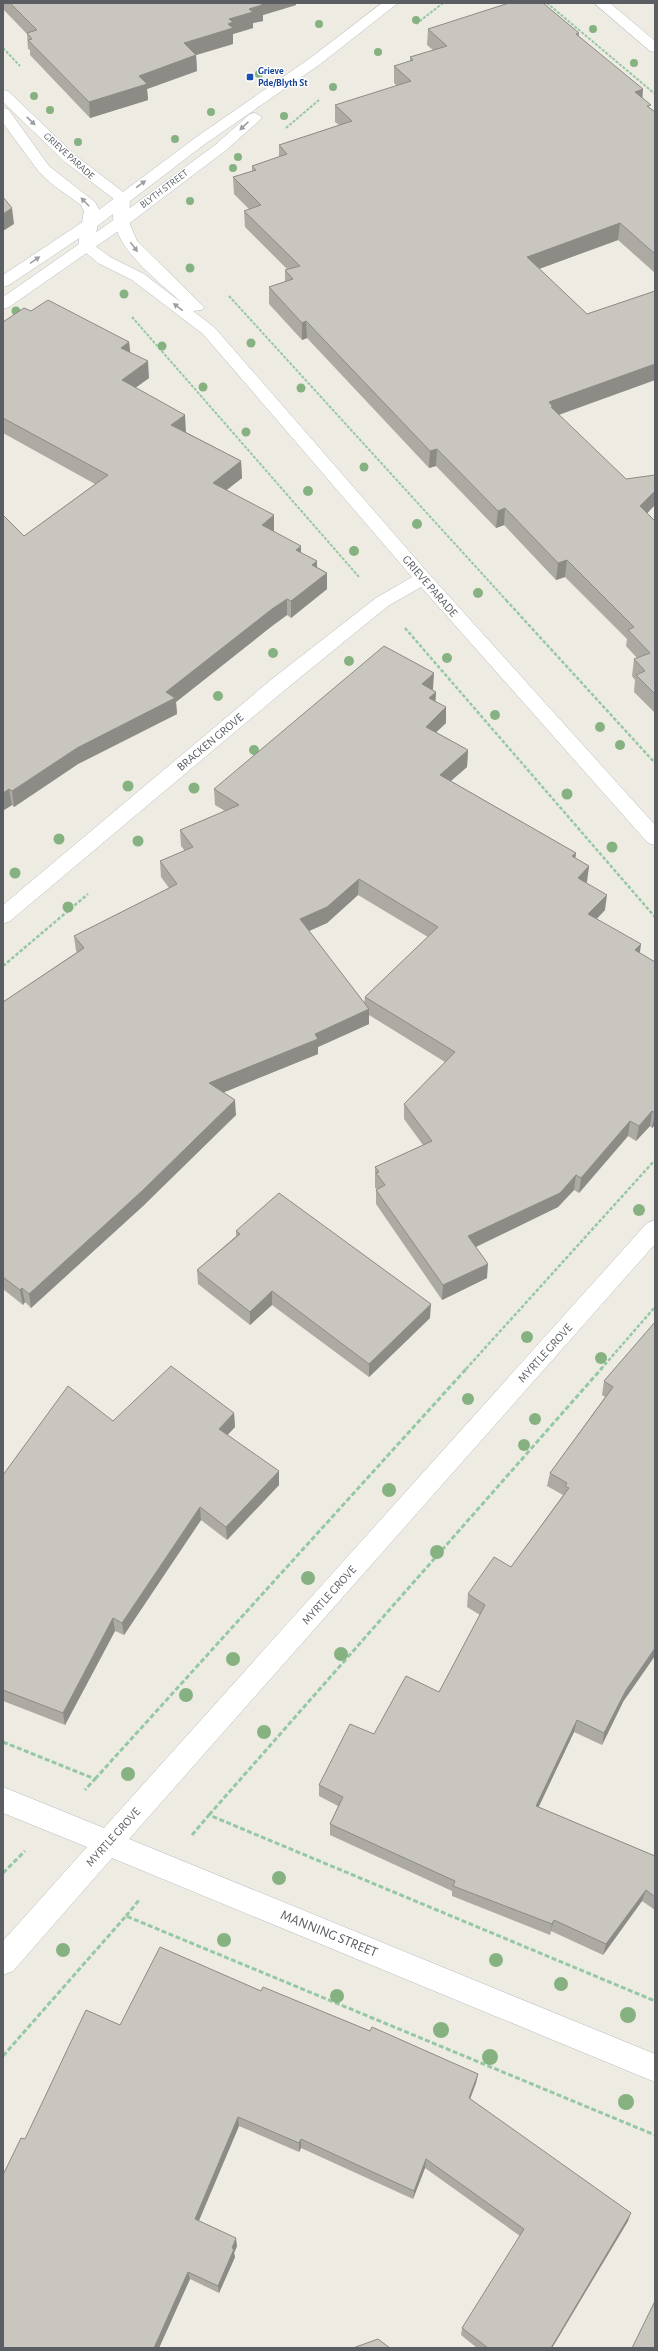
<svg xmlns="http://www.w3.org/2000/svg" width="658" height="2351" viewBox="0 0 658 2351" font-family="'Alegreya Sans',sans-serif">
  <rect width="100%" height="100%" fill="#eeebe2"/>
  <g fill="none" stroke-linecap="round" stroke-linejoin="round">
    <defs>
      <path id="minor" d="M 594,3 L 610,3 L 655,41 L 655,52 L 650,51 Z
        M 3,90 L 8,91 L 75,155 L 127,195 L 130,198 L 129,222 L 137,241 L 204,307 L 202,310 L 193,311 L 215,328 L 429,574 L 655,825 L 655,845 L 648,843 L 421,587 L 388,606 L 286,689 L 10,921 L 3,924 L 3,905 L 272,679 L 376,598 L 412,577 L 203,334 L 132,280 L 98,263 L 78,246 L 84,211 L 81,205 L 53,185 L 39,172 L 3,123 L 3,108 L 8,109 L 49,166 L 95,202 L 100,211 L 94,245 L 110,257 L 144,274 L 182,303 C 158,280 124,257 114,223 C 112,217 114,206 114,199 L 65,162 L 3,102 Z
        M 655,1220 L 655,1244 L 129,1839 L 655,2054 L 655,2082 L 112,1858 L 13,1971 L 3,1975 L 3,1941 L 87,1847 L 3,1813 L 3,1787 L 104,1828 L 647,1223 Z"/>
      <path id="tertiary" d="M 382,3 L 398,3 L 319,65 L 205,144 L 96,227 L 9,285 L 3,287 L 3,275 L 84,221 L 195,138 L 309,59 Z
        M 255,113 L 262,117 L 260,120 L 225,151 L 127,225 L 9,307 L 3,309 L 3,297 L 115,219 L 215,145 L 250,114 Z"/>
    </defs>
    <!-- minor casing -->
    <use href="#minor" stroke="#b7babf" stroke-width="1"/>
    <!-- tertiary casing -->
    <use href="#tertiary" stroke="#b7babf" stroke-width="1"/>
    <!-- path-far2 -->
    <path stroke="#95c8a4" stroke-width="2" stroke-dasharray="3 1.5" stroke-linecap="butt" d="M 547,3 L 655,94
      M 416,24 L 443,3
      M 3,48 L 20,66
      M 286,128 L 319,100
      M 229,296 L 507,601
      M 132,317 L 359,577"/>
    <!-- path-far1 -->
    <path stroke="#95c8a4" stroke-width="2.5" stroke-dasharray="3.5 2" stroke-linecap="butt" d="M 506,600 L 655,763
      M 405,628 L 655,917
      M 3,966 L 88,894
      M 466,1369 L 655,1160
      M 601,1369 L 655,1307"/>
    <!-- path -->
    <path stroke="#95c8a4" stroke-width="3" stroke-dasharray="5 2.5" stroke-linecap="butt" d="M 3,1742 L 95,1779 L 85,1790
      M 95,1779 L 467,1368
      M 209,1815 L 602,1368
      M 192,1835 L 209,1815 L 655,2001
      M 3,1873 L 25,1851
      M 126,1916 L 140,1899
      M 3,2056 L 126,1916 L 655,2135"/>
    <!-- minor -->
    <use href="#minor" fill="#fff" fill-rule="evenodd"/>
    <!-- tertiary -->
    <use href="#tertiary" fill="#fff" fill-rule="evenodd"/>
  </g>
  <!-- trees -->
  <g fill="#86b282">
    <circle cx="416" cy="20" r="4"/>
    <circle cx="319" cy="24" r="4"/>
    <circle cx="593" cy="29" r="4"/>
    <circle cx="378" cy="52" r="4"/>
    <circle cx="634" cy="63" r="4"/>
    <circle cx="259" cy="74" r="4"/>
    <circle cx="333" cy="87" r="4"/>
    <circle cx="34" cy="96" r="4"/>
    <circle cx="50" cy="110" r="4"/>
    <circle cx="211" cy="112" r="4"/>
    <circle cx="284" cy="116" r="4"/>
    <circle cx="175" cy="139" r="4"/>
    <circle cx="78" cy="142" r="4"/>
    <circle cx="238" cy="157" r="4"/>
    <circle cx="233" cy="168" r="4"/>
    <circle cx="190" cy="201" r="4"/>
    <circle cx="190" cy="268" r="4.5"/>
    <circle cx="124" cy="294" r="4.5"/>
    <circle cx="16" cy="311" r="4.5"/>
    <circle cx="251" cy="343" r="4.5"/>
    <circle cx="162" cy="346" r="4.5"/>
    <circle cx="203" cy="387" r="4.5"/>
    <circle cx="301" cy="388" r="4.5"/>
    <circle cx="246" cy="432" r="4.5"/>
    <circle cx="364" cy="467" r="4.5"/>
    <circle cx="308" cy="491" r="5"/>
    <circle cx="417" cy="524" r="5"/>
    <circle cx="354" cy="551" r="5"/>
    <circle cx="478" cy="593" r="5"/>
    <circle cx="273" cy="653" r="5"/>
    <circle cx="447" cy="658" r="5"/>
    <circle cx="349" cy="661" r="5"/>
    <circle cx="218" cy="696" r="5"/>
    <circle cx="495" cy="715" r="5"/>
    <circle cx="600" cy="727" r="5"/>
    <circle cx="620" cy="745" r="5"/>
    <circle cx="254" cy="750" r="5"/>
    <circle cx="128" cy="786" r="5.5"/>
    <circle cx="194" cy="788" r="5.5"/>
    <circle cx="567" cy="794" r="5.5"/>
    <circle cx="59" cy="839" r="5.5"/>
    <circle cx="138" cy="841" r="5.5"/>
    <circle cx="612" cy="847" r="5.5"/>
    <circle cx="15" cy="873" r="5.5"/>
    <circle cx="68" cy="907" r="5.5"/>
    <circle cx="639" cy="1210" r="6"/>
    <circle cx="527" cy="1337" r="6"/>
    <circle cx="601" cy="1358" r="6"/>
    <circle cx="468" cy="1399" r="6"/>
    <circle cx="535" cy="1419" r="6"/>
    <circle cx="524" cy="1445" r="6"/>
    <circle cx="389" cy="1490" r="7"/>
    <circle cx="437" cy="1552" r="7"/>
    <circle cx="308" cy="1578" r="7"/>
    <circle cx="341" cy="1654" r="7"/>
    <circle cx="233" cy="1659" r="7"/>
    <circle cx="186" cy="1695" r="7"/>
    <circle cx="264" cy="1732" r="7"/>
    <circle cx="128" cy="1774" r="7"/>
    <circle cx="279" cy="1878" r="7"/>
    <circle cx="224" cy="1940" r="7"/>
    <circle cx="63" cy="1950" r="7"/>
    <circle cx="496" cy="1960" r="7"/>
    <circle cx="561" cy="1984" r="7"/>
    <circle cx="337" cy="1996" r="7"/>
    <circle cx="628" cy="2015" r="8"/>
    <circle cx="441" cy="2030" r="8"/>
    <circle cx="490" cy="2057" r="8"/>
    <circle cx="626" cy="2102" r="8"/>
  </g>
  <!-- wall -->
  <path fill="#adaaa4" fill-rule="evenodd" d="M 3,3 L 296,3 L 296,5 L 263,15 L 263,21 L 253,23 L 253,28 L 233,34 L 233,44 L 196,55 L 197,71 L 147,89 L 148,100 L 90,118 L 30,55 L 30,50 L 28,49 L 27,34 L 3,9 Z
    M 428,29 L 579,33 L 579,36 L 642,98 L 650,108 L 655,112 L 655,273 L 618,240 L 539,269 L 587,314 L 655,291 L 655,380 L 559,415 L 647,513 L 655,521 L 655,713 L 634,692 L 635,680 L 632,676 L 634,659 L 637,658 L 626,646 L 627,639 L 565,577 L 556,580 L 504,525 L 496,528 L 436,466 L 429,468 L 307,338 L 302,340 L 269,304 L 269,287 L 285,282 L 285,270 L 288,270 L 245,227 L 244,211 L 249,209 L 234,194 L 233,177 L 252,171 L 252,166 L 279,157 L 279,145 L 339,125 L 335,122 L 335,105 L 397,86 L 394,83 L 394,66 L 410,61 L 410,57 L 433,50 L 427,45 Z
    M 31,311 L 129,342 L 130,353 L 149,378 L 135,388 L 186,432 L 241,461 L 242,478 L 226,490 L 274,532 L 301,553 L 317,567 L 327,573 L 327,589 L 291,618 L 287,615 L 272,626 L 176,702 L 177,714 L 78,764 L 14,807 L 12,805 L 4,810 L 3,809 L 3,515 L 24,536 L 95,484 L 3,433 L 3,322 Z
    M 433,689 L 433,690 L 436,692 L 435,701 L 446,723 L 436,732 L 468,750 L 467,767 L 451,781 L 576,853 L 575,858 L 589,866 L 586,882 L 605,910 L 597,919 L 640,953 L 655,962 L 655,1125 L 652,1128 L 650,1126 L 636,1141 L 628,1136 L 579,1193 L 574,1190 L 558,1207 L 476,1247 L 487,1278 L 442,1300 L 376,1204 L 376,1190 L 377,1189 L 375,1188 L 375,1167 L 423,1145 L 404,1119 L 404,1104 L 445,1062 L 369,1015 L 369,1024 L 318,1047 L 318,1054 L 224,1092 L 236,1115 L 143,1206 L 31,1308 L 25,1302 L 23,1305 L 3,1289 L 3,1002 L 77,952 L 76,951 L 74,936 L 169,888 L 161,877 L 160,861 L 185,851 L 181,846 L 180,830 L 225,811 L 215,805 L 214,789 ZM 358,895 L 428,937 L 365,997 L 364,1003 L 309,931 L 327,923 Z
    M 236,1231 L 430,1318 L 369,1377 L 272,1305 L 250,1325 L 198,1284 L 197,1270 L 236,1236 Z
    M 655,1322 L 623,1702 L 602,1745 L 574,1732 L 538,1807 L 655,1856 L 655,1910 L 642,1901 L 603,1955 L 551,1931 L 550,1935 L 452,1896 L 452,1891 L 330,1835 L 330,1824 L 338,1806 L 319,1796 L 319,1785 L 374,1734 L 439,1692 L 480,1615 L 467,1607 L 468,1594 L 511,1567 L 563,1495 L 547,1486 L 550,1473 L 605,1397 L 602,1395 L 604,1381 Z
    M 234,1413 L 235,1427 L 227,1435 L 279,1485 L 227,1540 L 201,1520 L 124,1635 L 115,1631 L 65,1725 L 3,1701 L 3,1475 L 113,1421 Z
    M 261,1991 L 370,2031 L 478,2074 L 476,2083 L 470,2099 L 628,2221 L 552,2348 L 477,2348 L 461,2335 L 462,2328 L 520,2236 L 425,2168 L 413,2199 L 301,2148 L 299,2152 L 239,2126 L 199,2221 L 237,2246 L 234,2253 L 235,2257 L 219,2293 L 190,2279 L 159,2348 L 3,2348 L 25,2139 L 120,2025 Z"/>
  <!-- shaded-wall -->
  <path fill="#8d8b86" d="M 258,3 L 296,3 L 296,5 L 263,15 L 263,21 L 253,23 L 253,28 L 233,34 L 233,44 L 196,55 L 197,71 L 147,89 L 148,100 L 90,118 L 89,102 L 139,76 L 184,43 L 228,24 L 229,19 L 249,9 Z
    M 643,89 L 642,106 L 635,92 Z
    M 12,208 L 14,224 L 3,231 L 3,214 Z
    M 620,223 L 618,240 L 525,274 L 527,257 Z
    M 306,321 L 307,338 L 302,340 L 302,323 Z
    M 129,342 L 131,358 L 121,348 Z
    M 148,361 L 149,378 L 123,397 L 122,380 Z
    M 655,364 L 655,380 L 552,417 L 549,402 Z
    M 185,415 L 186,432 L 172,441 L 171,425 Z
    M 437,449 L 436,466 L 429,468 L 430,451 Z
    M 241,461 L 242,478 L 214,500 L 213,483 Z
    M 655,491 L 655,505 L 638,523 L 640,506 Z
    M 505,508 L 504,525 L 496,528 L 498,511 Z
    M 274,515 L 274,531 L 262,541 L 262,525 Z
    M 301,546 L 301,563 L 296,550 Z
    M 567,560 L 565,577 L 556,580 L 558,563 Z
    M 317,561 L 317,577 L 312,565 Z
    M 327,573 L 327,589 L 291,618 L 291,601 Z
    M 287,599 L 287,615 L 272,626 L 176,702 L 177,714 L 78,764 L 14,807 L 12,791 L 77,748 L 166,692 L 272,609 Z
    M 434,673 L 433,689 L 421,700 L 422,684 Z
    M 436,692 L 435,708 L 429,698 Z
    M 446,707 L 446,723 L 425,743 L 426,727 Z
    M 468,750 L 467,767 L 439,791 L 440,775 Z
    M 9,789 L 12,805 L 4,810 L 3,802 L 3,793 Z
    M 576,853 L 574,868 L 572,856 Z
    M 589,866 L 587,882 L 576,893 L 578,878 Z
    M 359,879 L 358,895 L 327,923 L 300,935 L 300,919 Z
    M 607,895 L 605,910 L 586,929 L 588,914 Z
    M 641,944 L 639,960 L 635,950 Z
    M 369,1009 L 369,1024 L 318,1047 L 318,1054 L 210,1098 L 209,1083 L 315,1034 Z
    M 235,1100 L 236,1115 L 143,1206 L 31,1308 L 29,1294 Z
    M 652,1111 L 650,1126 L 636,1141 L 639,1126 Z
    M 655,1113 L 655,1125 L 652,1128 Z
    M 630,1121 L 628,1136 L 579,1193 L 581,1178 Z
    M 576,1175 L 574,1190 L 558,1207 L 467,1251 L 468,1236 Z
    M 488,1264 L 487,1278 L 442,1300 L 443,1285 Z
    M 22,1288 L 25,1302 L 23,1305 L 20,1290 Z
    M 272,1291 L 272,1305 L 250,1325 L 250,1312 Z
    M 431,1304 L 430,1318 L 369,1377 L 369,1364 Z
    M 234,1413 L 235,1427 L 220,1443 L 219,1429 Z
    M 279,1471 L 279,1485 L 227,1540 L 226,1527 Z
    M 200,1507 L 201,1520 L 124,1635 L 122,1623 Z
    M 113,1618 L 115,1631 L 65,1725 L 63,1713 Z
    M 655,1648 L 655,1656 L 623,1702 L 602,1745 L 604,1733 L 626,1690 Z
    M 577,1720 L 574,1732 L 534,1817 L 536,1806 Z
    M 646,1890 L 642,1901 L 603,1955 L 606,1944 Z
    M 554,1920 L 551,1931 L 550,1935 L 552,1924 Z
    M 478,2074 L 476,2083 L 467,2107 L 469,2098 Z
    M 238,2117 L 239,2126 L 196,2227 L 195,2219 Z
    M 301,2139 L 301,2148 L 299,2152 L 299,2143 Z
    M 426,2159 L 425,2168 L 413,2199 L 414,2191 Z
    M 631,2213 L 628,2221 L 552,2348 L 551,2348 Z
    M 236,2238 L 237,2246 L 234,2253 L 235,2257 L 219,2293 L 218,2286 Z
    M 188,2272 L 190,2279 L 159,2348 L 154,2348 Z"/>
  <!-- building -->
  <path fill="#c9c6bf" stroke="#8d8b86" d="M 10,3 L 260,3 L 262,5 L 249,9 L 253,12 L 229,19 L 233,22 L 228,24 L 233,28 L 184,43 L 196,55 L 139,76 L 147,84 L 89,102 L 28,40 L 32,39 L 27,33 L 37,30 Z
    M 509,3 L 543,3 L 579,33 L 576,34 L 643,89 L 635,92 L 651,105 L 647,106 L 655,112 L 655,254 L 620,223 L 527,257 L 587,314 L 655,291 L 655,364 L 549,402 L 553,407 L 551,407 L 626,479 L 655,475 L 655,491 L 640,506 L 655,521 L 655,694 L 636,675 L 645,671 L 634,659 L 650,653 L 628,630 L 634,627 L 567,560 L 558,563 L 505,508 L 498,511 L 437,449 L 430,451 L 306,321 L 302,323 L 269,287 L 293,279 L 285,270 L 300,266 L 244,211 L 261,205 L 233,177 L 256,170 L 252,166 L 287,154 L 279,145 L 352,121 L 335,105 L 411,81 L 394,66 L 413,60 L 410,57 L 447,46 L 428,29 Z
    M 3,197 L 12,208 L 3,214 Z
    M 48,300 L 129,342 L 121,348 L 148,361 L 122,380 L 185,415 L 171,425 L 241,461 L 213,483 L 274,515 L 262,525 L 301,546 L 296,550 L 317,561 L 312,565 L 327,573 L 291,601 L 287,599 L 272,609 L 166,692 L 175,698 L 77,748 L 12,791 L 9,789 L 3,793 L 3,515 L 24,536 L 108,475 L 3,418 L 3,322 L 24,308 L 31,311 Z
    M 384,646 L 434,673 L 422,684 L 436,692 L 429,698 L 446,707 L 426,727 L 468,750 L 440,775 L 576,853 L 572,856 L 589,866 L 578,878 L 607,895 L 588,914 L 641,944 L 635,950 L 655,962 L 655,1113 L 652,1111 L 639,1126 L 630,1121 L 581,1178 L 576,1175 L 560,1193 L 468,1236 L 488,1264 L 443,1285 L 376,1190 L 385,1185 L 376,1173 L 379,1172 L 375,1167 L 432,1141 L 404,1104 L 455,1052 L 365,997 L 438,927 L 359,879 L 327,907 L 300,919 L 369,1009 L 315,1034 L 318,1039 L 209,1083 L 235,1100 L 142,1191 L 29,1294 L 22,1288 L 20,1290 L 3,1277 L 3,1002 L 84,948 L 74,936 L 177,884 L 160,861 L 193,847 L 180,830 L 239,805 L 214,789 Z
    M 279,1193 L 431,1304 L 369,1364 L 272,1291 L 250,1312 L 197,1270 L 240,1234 L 236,1231 Z
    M 655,1322 L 655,1648 L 626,1690 L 604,1733 L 577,1720 L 536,1806 L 655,1856 L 655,1897 L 646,1890 L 606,1944 L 554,1920 L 552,1924 L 453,1886 L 455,1881 L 330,1824 L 343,1797 L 319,1785 L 350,1724 L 374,1734 L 406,1676 L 439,1692 L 485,1605 L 468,1594 L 494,1557 L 511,1567 L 569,1488 L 565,1486 L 567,1483 L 550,1473 L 613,1387 L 604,1381 Z
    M 171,1366 L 234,1413 L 219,1429 L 279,1471 L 226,1527 L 200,1507 L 122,1623 L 113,1618 L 63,1713 L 3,1690 L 3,1475 L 68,1386 L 113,1421 Z
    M 160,1947 L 261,1991 L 263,1987 L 370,2031 L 372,2027 L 478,2074 L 469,2098 L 631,2213 L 551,2348 L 488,2348 L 462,2328 L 524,2229 L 426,2159 L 414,2191 L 301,2139 L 299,2143 L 238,2117 L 195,2219 L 236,2238 L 232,2248 L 234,2249 L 218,2286 L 188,2272 L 154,2348 L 3,2348 L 3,2175 L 21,2138 L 25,2139 L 86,2010 L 120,2025 Z
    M 655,2301 L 655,2348 L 632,2348 Z
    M 378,2339 L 390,2348 L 353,2348 Z"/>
  <!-- one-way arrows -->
  <defs><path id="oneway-solid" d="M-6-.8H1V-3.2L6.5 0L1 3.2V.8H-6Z"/></defs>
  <g fill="#9c9ea1">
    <use href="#oneway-solid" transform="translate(31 121) rotate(44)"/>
    <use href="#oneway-solid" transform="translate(244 126) rotate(137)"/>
    <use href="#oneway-solid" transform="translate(141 184) rotate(-36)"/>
    <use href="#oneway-solid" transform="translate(85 202) rotate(-134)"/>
    <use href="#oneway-solid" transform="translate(134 247) rotate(53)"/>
    <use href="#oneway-solid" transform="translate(35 260) rotate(-34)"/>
    <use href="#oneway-solid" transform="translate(178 307) rotate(-142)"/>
  </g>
  <!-- markers -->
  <rect fill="#1a4fb4" stroke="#fff" stroke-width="1.5" x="246" y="73" width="8" height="8" rx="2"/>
  <g text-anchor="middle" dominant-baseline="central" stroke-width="3" stroke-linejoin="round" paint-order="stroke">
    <!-- far-transit labels -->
    <g font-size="10" font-weight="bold" fill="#164399" stroke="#fff" text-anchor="start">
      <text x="258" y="71">Grieve<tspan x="258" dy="12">Pde/Blyth St</tspan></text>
    </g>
    <!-- far-street labels -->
    <g font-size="10" fill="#5a5e63" stroke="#fff">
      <text transform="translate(69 156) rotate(42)">GRIEVE PARADE</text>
      <text transform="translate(164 189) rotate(-37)">BLYTH STREET</text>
    </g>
    <!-- street labels -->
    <g font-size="12" fill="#5a5e63" stroke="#fff">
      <text transform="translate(430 586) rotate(49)">GRIEVE PARADE</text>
      <text transform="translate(210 742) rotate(-40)">BRACKEN GROVE</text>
      <text transform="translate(545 1353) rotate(-48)">MYRTLE GROVE</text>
      <text transform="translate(329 1595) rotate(-48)">MYRTLE GROVE</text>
      <text transform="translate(113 1837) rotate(-48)">MYRTLE GROVE</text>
    </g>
    <!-- near-street labels -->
    <g font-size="14" fill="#5a5e63" stroke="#fff">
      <text transform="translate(329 1934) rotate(22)">MANNING STREET</text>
    </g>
  </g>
  <!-- border -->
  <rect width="658" height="2351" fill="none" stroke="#5a5e63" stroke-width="8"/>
</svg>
